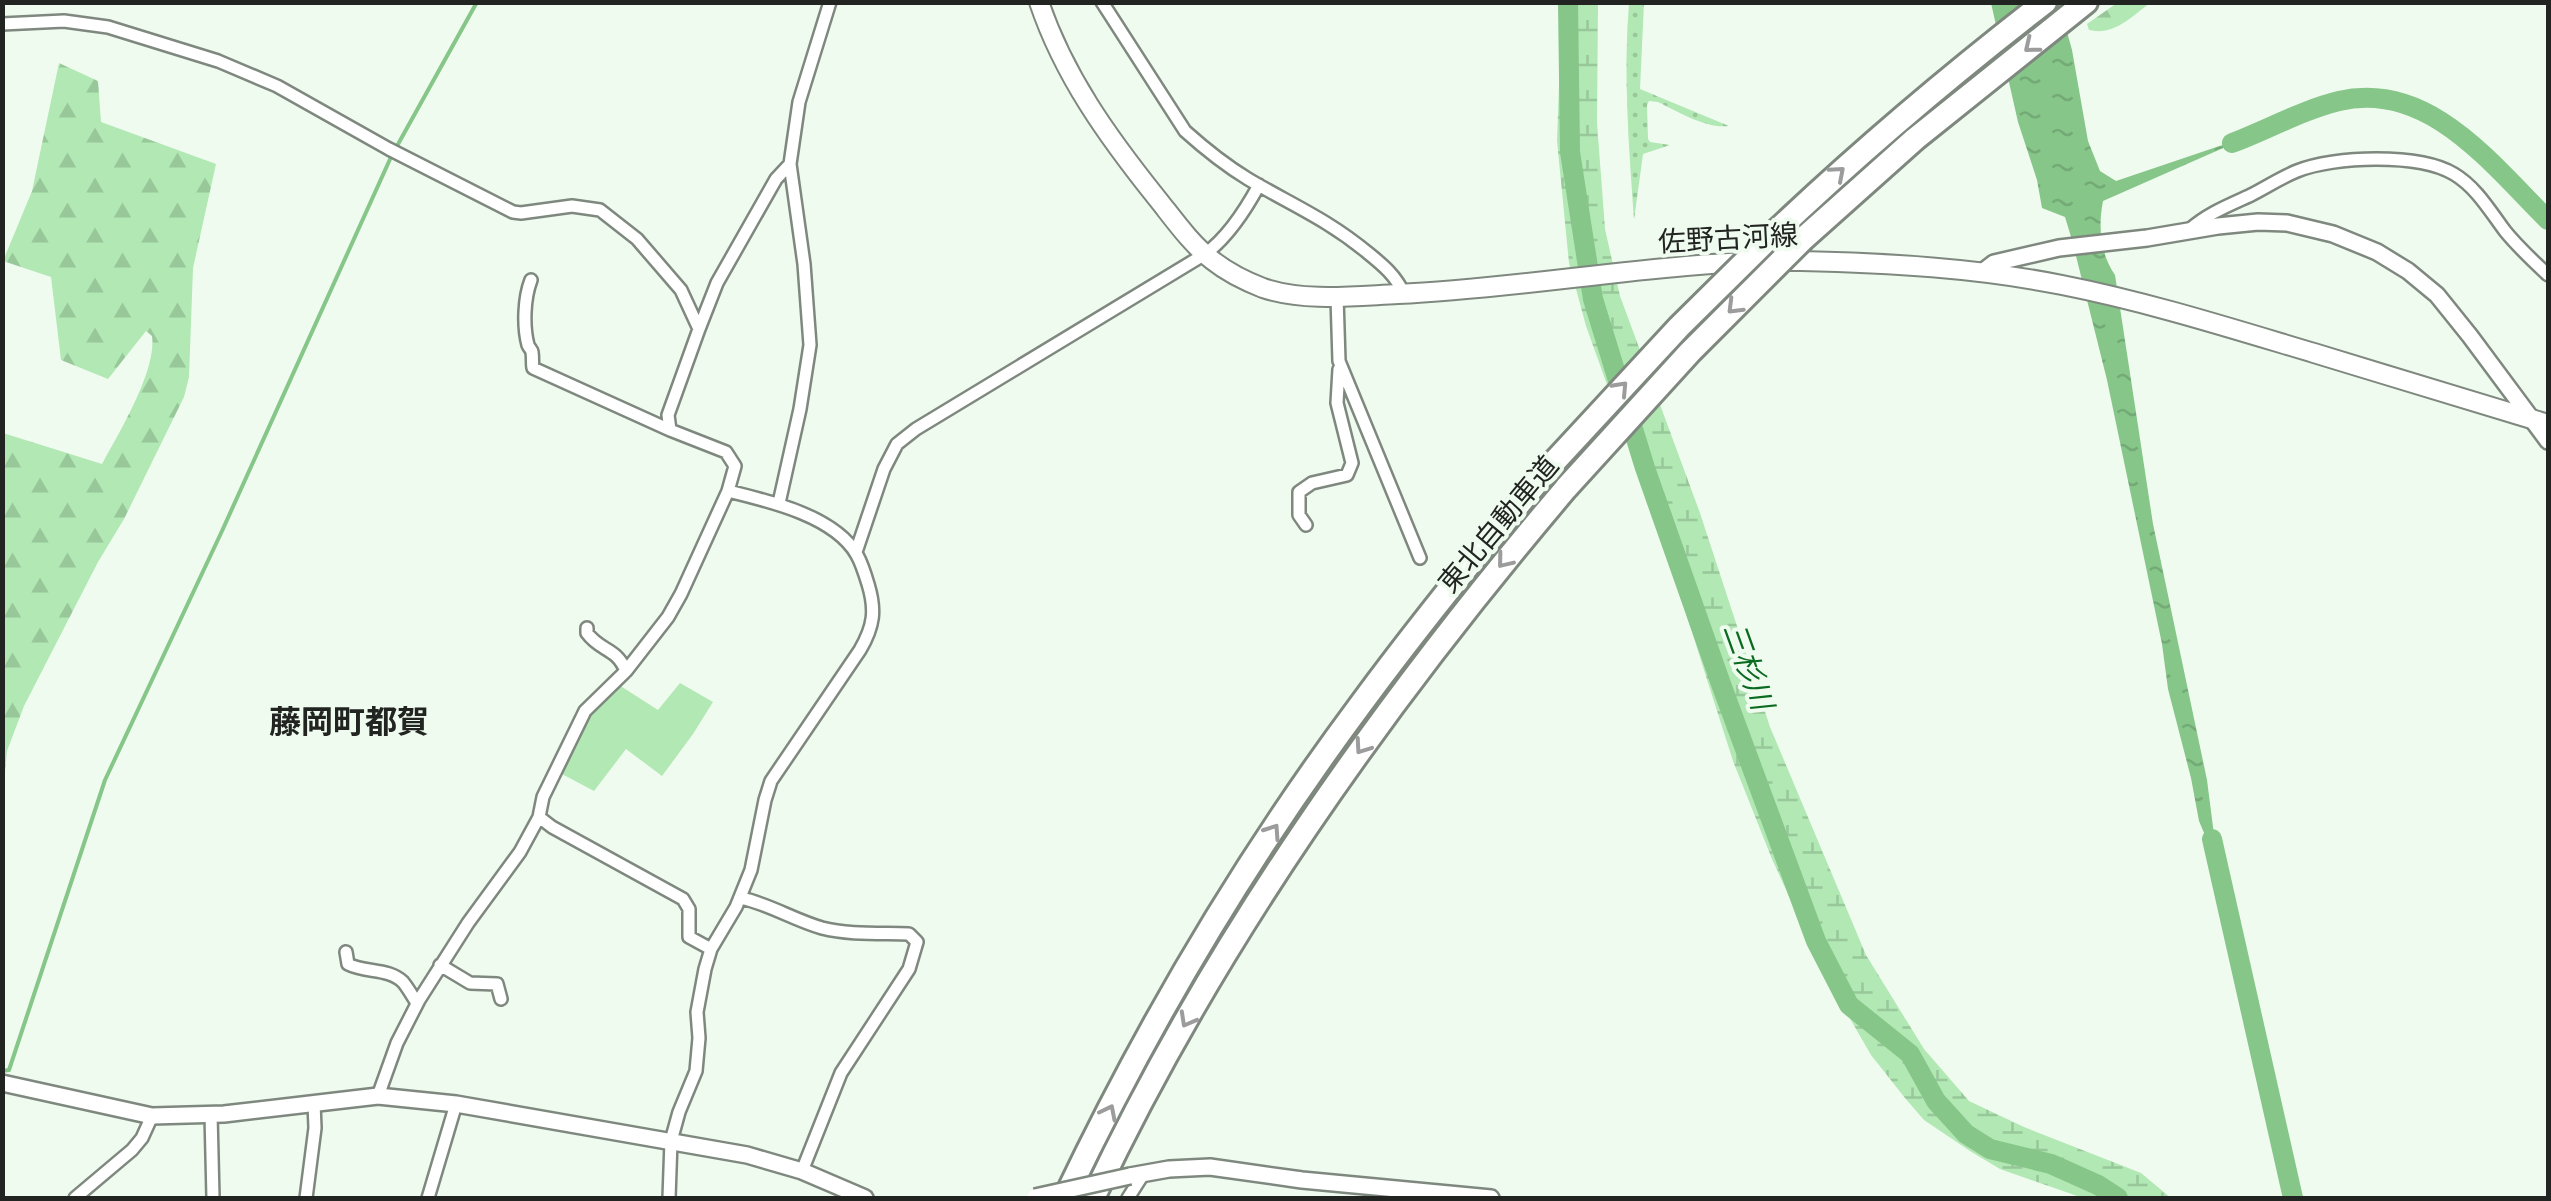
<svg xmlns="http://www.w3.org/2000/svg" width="2551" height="1201" viewBox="0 0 2551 1201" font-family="Inter,'Noto Sans JP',sans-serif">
  <defs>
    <pattern id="grass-dots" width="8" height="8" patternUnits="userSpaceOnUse" patternTransform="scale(2.5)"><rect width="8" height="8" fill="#b1e8b3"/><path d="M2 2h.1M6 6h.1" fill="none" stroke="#98c79a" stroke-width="1.8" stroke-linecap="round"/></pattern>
    <pattern id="forest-firs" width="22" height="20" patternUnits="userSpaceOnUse" patternTransform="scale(2.5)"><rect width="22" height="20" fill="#b1e8b3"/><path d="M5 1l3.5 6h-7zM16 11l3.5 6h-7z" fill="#98c79a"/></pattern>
    <pattern id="wetland-marsh" width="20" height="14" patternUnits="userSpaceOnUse" patternTransform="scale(2.5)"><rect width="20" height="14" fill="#b1e8b3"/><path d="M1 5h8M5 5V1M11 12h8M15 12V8" fill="none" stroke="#98c79a"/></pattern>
    <pattern id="water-ripples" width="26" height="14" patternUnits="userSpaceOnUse" patternTransform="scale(2.5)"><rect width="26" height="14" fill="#86c689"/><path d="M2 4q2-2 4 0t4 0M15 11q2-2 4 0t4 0" fill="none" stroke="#73aa76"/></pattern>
  </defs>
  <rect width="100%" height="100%" fill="#f0fbf0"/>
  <!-- grass -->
  <path fill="url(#grass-dots)" d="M 1629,3 L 1644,3 L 1640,89 L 1729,126 C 1706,129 1679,112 1658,102 L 1649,101 L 1647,105 L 1648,139 L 1650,142 L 1670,145 L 1643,154 L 1634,220 C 1629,148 1623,75 1629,3 Z"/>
  <!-- forest -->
  <path fill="url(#forest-firs)" d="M 2117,3 L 2150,3 C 2131,17 2114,36 2089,30 L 2087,24 Z
    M 59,63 L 98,81 L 101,122 L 216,164 L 193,268 L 189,377 L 184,397 L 124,519 L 98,562 L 24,706 L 7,751 L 3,792 L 3,433 L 102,464 C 119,433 157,370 152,336 L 146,331 L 108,379 L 61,360 L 51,277 L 3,261 L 32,191 Z"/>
  <!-- wetland -->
  <path fill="url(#wetland-marsh)" d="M 1562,3 L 1598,3 L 1597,123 L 1605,229 L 1620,296 L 1700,513 L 1770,727 L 1866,955 L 1924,1049 L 1969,1101 L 2024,1127 L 2141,1173 L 2171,1198 L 2083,1198 L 2000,1169 L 1970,1151 L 1924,1120 L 1905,1098 L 1871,1055 L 1825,975 L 1772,859 L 1733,761 L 1661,535 L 1586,326 L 1569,263 L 1557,141 Z"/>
  <!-- park -->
  <path fill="#b1e8b3" d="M 680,683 L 713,702 L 693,734 L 662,776 L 626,749 L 594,791 L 560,773 L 587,717 L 619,685 L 658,710 Z"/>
  <!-- water -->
  <path fill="url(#water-ripples)" d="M 1991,3 L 2059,3 L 2072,50 L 2088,141 L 2100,171 L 2116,181 L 2255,134 L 2103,201 C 2098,227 2100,253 2115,275 L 2153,524 L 2207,780 L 2218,866 L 2199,821 L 2191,778 L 2168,689 L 2162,644 L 2107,380 L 2072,240 L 2065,217 L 2042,208 L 2037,180 L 2018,122 Z"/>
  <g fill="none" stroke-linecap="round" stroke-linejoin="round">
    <!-- stream -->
    <path stroke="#86c689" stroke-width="4" d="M 397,146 L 477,2
      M 2,1071 L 9,1070 L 105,780 L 222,531 L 391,157"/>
    <!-- river -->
    <path stroke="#86c689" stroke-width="20" d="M 1568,2 L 1570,152 L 1593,299 L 1645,468 L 1721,684 L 1816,941 L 1849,1005 L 1910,1054 L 1936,1101 L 1966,1134 L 1990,1149 L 2051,1164 L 2098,1185 L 2118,1198
      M 2232,143 C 2267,130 2302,110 2339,101 C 2429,80 2492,165 2548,220
      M 2212,839 L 2293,1198"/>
    <defs>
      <path id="minor" d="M 1102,2 L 1185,131 C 1205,149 1225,165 1248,179 C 1292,205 1327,219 1368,253 C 1383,265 1396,276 1404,294
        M 2,24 L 64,21 L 108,27 L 218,61 L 277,86 L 389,149 L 513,212 L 521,213 L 572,206 L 600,210 L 637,239 L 681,290 L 699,329 L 717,283 L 776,179 L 790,164
        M 2189,230 C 2207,214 2227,206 2249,196 C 2265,188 2280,178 2297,171 C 2334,156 2419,153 2454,174 C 2476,187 2490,211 2505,231 C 2518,247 2533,261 2548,275
        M 531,280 C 524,298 523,326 528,345 C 529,348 532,350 532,352 C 533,358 532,363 533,368 L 670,430
        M 1337,297 L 1339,361 L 1420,558
        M 779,503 L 800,409 L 810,345 L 804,264 L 790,164 L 799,102 L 830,2
        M 1306,525 L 1299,515 L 1299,492 L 1312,483 L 1347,475 L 1352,463 L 1337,403 L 1339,369
        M 856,552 L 884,469 L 897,444 L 916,429 L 1205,254 C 1227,238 1246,209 1259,185
        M 587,628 L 587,633 C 601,652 616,647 626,671
        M 539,817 L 552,827 L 683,899 L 689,909 L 689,937 L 711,949
        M 741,898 C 769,904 794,920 822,928 C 849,935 881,933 909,934 L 917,942 L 909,969 L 841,1073 L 802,1171
        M 346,952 L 348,964 C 365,973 389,968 403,982 C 408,988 413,997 417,1003
        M 440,965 L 470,983 L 497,984 L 501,999
        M 378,1096 L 397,1043 L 419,1000 L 468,923 L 520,852 L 539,817 L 543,797 L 585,711 L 626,671 L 668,617 L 681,594 L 728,491 L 735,466 L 726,452 L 670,430 L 668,415 L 699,329
        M 211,1114 L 213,1198
        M 75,1198 L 132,1150 L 142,1138 L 152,1116
        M 306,1198 L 315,1128 L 314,1103
        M 428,1198 L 456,1104
        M 669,1198 L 671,1141 L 679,1112 L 696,1071 L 699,1038 L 697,1012 L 705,969 L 711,949 L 736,907 L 751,870 L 765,800 L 771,781 L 860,650 C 874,626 876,610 868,584 C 865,574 862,564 857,555 C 835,516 769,501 728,491
        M 1128,1198 L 1144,1173"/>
      <path id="tertiary" d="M 1981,273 L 1994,263 L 2059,248 L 2147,238 L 2218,226 L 2258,222 L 2287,223 L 2333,234 L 2377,252 L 2408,271 L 2437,295 L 2470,336 L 2548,441
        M 2,1083 L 152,1116 L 224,1114 L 378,1096 L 456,1104 L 747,1155 L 802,1171 L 865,1198
        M 1130,1176 L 1169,1169 L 1210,1167 L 1302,1180 L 1491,1198"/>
      <path id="primary" d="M 1039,2 C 1064,76 1108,137 1156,197 C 1173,218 1190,243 1212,260 C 1227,272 1245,281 1263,288 C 1305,302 1354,296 1398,294 C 1533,288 1666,260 1801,261 C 1888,263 1977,268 2062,285 C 2148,302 2230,328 2314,353 C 2392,377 2471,400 2548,424"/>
      <path id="motorway" d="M 1803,239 L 1915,139 L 2086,2
        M 1767,240 C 1855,156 1948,77 2045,2
        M 1065,1198 C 1147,1026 1247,857 1361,704 C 1423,620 1488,540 1555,461
        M 1093,1198 C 1215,940 1383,704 1567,487"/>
    </defs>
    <!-- minor casing -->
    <use href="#minor" stroke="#7f887f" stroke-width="16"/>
    <!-- tertiary casing -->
    <use href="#tertiary" stroke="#7f887f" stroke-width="20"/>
    <!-- primary casing -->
    <use href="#primary" stroke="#7f887f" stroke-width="22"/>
    <!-- motorway casing -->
    <use href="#motorway" stroke="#7f887f" stroke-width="28"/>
    <!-- minor -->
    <use href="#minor" stroke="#fff" stroke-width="11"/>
    <!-- tertiary -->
    <use href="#tertiary" stroke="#fff" stroke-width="15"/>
    <!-- primary -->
    <use href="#primary" stroke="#fff" stroke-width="18"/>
    <!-- motorway -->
    <use href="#motorway" stroke="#fff" stroke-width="22"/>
    <defs>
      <path id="tertiary-bridge" d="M 1035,1197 L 1130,1176"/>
      <path id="motorway-bridge" d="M 1555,461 L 1679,327 L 1767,240
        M 1567,487 L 1690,352 L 1803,239"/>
    </defs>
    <!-- tertiary-bridge casing -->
    <use href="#tertiary-bridge" stroke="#7f887f" stroke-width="20" stroke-linecap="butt"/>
    <!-- motorway-bridge casing -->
    <use href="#motorway-bridge" stroke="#7f887f" stroke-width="28" stroke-linecap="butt"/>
    <!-- tertiary-bridge -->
    <use href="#tertiary-bridge" stroke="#fff" stroke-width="15"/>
    <!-- motorway-bridge -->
    <use href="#motorway-bridge" stroke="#fff" stroke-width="22"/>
  </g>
  <!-- one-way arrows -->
  <defs><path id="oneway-chevron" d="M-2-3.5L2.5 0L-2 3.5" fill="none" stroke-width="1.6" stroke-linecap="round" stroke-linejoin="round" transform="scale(2.5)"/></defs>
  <g stroke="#9b9c9b">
    <use href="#oneway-chevron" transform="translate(2031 46) rotate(141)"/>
    <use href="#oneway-chevron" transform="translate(1838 173) rotate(-41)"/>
    <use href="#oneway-chevron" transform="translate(1734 307) rotate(135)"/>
    <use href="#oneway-chevron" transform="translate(1621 388) rotate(-47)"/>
    <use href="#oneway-chevron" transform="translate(1504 561) rotate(129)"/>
    <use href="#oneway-chevron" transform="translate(1362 747) rotate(125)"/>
    <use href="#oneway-chevron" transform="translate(1273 831) rotate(-56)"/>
    <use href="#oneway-chevron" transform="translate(1187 1020) rotate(119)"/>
    <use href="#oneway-chevron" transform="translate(1109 1112) rotate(-63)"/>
  </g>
  <g text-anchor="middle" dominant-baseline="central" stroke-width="8" stroke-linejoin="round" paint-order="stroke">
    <!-- street labels -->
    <g font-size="28" fill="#212421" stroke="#f0fbf0">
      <text transform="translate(1728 238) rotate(-3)">佐野古河線</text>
      <text transform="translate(1498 524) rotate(-50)">東北自動車道</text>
    </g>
    <!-- water labels -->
    <g font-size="30" font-style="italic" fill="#0a6b20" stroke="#f0fbf0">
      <text transform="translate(1749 666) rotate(70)">三杉川</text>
    </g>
    <!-- quarter labels -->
    <g font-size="32" font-weight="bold" fill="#212421" stroke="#f0fbf0">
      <text x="349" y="721">藤岡町都賀</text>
    </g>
  </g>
  <!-- border -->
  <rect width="2551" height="1201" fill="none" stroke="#212421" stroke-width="10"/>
</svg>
